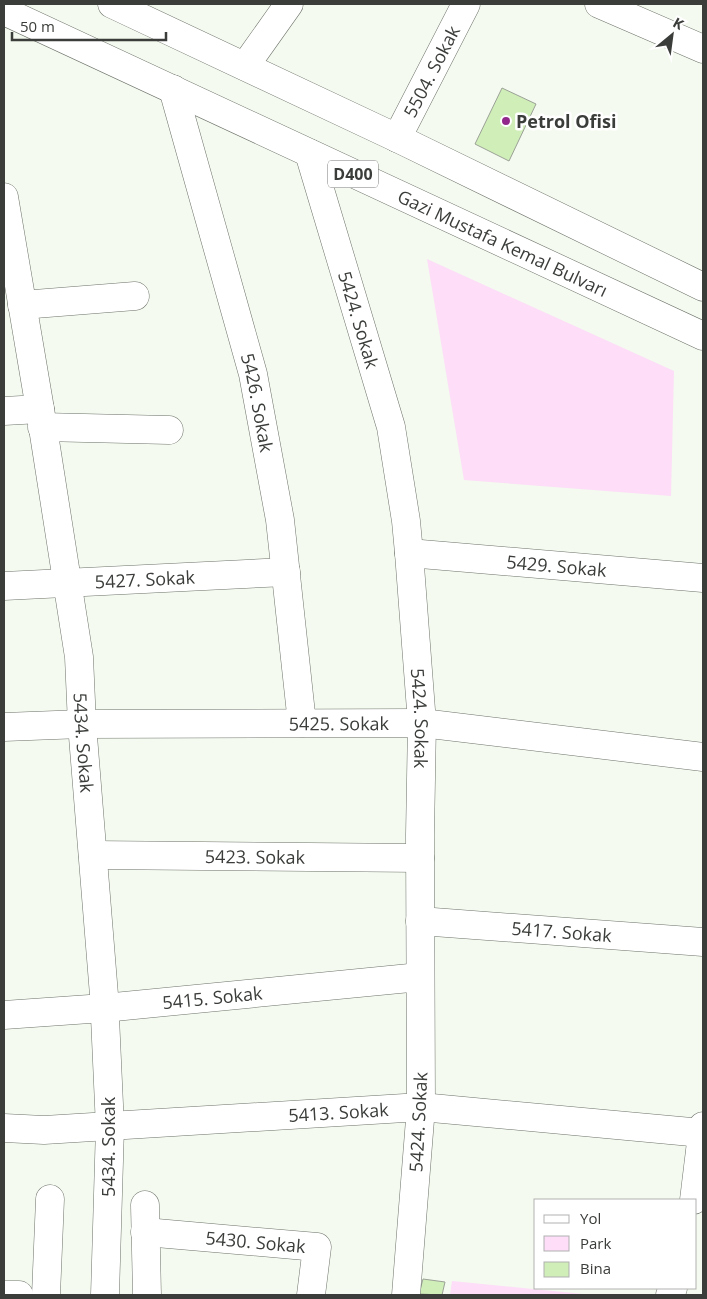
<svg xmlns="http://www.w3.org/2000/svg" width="707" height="1299" viewBox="0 0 707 1299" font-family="'Open Sans',sans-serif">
  <rect width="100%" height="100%" fill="#f4faef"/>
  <!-- green -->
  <path fill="#fdddf8" d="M 427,259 L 674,371 L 671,496 L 464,480 Z
    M 452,1281 L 593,1295 L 450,1295 Z"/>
  <!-- building -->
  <path fill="#d0eeb7" stroke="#9ba197" d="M 502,88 L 536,104 L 509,161 L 475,144 Z
    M 423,1279 L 445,1282 L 442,1295 L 419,1294 Z"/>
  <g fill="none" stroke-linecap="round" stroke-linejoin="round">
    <defs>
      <g id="minor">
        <path d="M 599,4 L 703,49"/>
        <path d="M 245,66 L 289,4"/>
        <path id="s1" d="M 173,89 L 253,374 L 280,520 L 302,723"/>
        <path id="s2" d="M 397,138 L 466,4"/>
        <path id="s3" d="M 309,153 L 391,427 L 406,521 L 409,553 L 422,723 L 420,835 L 421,1107 L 406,1295"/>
        <path id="s4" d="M 4,197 L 40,409 L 79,657 L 82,724 L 104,995 L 110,1127 L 105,1295"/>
        <path d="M 22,305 L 135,296"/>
        <path d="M 4,411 L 40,409"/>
        <path d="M 42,427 L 169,430"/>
        <path id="s5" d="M 409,553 L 703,578"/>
        <path id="s6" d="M 4,586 L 286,572"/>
        <path id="s7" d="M 4,727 L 82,724 L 422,723 L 703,757"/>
        <path id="s8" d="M 93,855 L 420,858"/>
        <path id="s9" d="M 420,921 L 703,942"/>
        <path id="s10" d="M 4,1015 L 104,1008 L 420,977"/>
        <path id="s11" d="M 4,1128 L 44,1130 L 421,1107 L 702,1133"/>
        <path d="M 694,1200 L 703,1126"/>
        <path d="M 145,1205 L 147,1295"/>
        <path id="s12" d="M 145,1232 L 317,1247 L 311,1295"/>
        <path d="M 4,1295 L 19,1295"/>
        <path d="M 46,1295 L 50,1199"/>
        <path d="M 670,1295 L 673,1288"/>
      </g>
      <g id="highway">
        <path d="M 112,4 L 397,138 L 703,287"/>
        <path id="s13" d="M 4,11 L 703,336"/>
      </g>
    </defs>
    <!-- minor casing -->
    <use href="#minor" stroke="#6d736a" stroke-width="29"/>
    <!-- highway casing -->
    <use href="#highway" stroke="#6d736a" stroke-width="29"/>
    <!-- minor -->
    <use href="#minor" stroke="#fff" stroke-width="28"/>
    <!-- highway -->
    <use href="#highway" stroke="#fff" stroke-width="28"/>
  </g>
  <!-- markers -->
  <circle fill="#92288b" stroke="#fff" stroke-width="2" cx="506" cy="121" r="5"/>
  <g text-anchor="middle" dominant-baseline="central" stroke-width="5" stroke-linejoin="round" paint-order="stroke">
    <!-- shield labels -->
    <rect fill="#fff" stroke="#757774" stroke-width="1" x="328" y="160.5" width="50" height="27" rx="4"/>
    <g font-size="16" font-weight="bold" fill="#3a3d39">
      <text x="353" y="174">D400</text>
    </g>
    <!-- street labels -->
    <g font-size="18" fill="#3a3d39" stroke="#fff">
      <text stroke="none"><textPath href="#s2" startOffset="75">5504. Sokak</textPath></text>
      <text stroke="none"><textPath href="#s13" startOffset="550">Gazi Mustafa Kemal Bulvarı</textPath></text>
      <text stroke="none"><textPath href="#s3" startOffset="174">5424. Sokak</textPath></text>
      <text stroke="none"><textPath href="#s1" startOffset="325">5426. Sokak</textPath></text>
      <text stroke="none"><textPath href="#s5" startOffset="148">5429. Sokak</textPath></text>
      <text stroke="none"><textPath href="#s6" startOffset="141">5427. Sokak</textPath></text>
      <text stroke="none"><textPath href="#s3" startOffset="579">5424. Sokak</textPath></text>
      <text stroke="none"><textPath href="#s7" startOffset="335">5425. Sokak</textPath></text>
      <text stroke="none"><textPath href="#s4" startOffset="552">5434. Sokak</textPath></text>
      <text stroke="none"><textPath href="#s8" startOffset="162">5423. Sokak</textPath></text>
      <text stroke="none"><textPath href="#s9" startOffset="142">5417. Sokak</textPath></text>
      <text stroke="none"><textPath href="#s10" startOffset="209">5415. Sokak</textPath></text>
      <text stroke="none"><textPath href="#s11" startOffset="335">5413. Sokak</textPath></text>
      <text transform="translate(418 1122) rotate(-87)">5424. Sokak</text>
      <text transform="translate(108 1147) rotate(-90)">5434. Sokak</text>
      <text stroke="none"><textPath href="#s12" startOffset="111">5430. Sokak</textPath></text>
    </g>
    <!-- poi labels -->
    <g font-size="18" font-weight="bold" fill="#3a3d39" stroke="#fff" text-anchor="start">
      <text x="516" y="121">Petrol Ofisi</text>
    </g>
  </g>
  <!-- border -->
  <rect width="707" height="1299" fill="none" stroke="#3a3d39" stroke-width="10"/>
  <!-- legend -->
  <rect x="534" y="1199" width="162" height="90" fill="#ffffff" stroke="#b0b1b0"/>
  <rect x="544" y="1215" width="25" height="8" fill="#ffffff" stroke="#b0b1b0"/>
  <text x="580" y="1224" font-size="15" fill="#3a3d39">Yol</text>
  <rect x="544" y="1236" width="25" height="15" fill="#fdddf8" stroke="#b0b1b0"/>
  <text x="580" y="1249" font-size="15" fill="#3a3d39">Park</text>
  <rect x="544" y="1262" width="25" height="15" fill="#d0eeb7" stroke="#b0b1b0"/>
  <text x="580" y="1274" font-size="15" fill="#3a3d39">Bina</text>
  <!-- north arrow -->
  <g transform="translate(672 35) rotate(29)" stroke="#ffffff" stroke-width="4" paint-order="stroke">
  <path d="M0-4L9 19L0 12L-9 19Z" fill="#3a3d39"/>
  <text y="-8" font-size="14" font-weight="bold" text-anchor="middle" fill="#3a3d39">K</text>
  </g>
  <!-- scale -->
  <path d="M12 32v8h154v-8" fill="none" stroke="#3a3d39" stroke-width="2.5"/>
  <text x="20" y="32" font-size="15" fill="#3a3d39" stroke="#ffffff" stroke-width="4" paint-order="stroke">50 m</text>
</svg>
